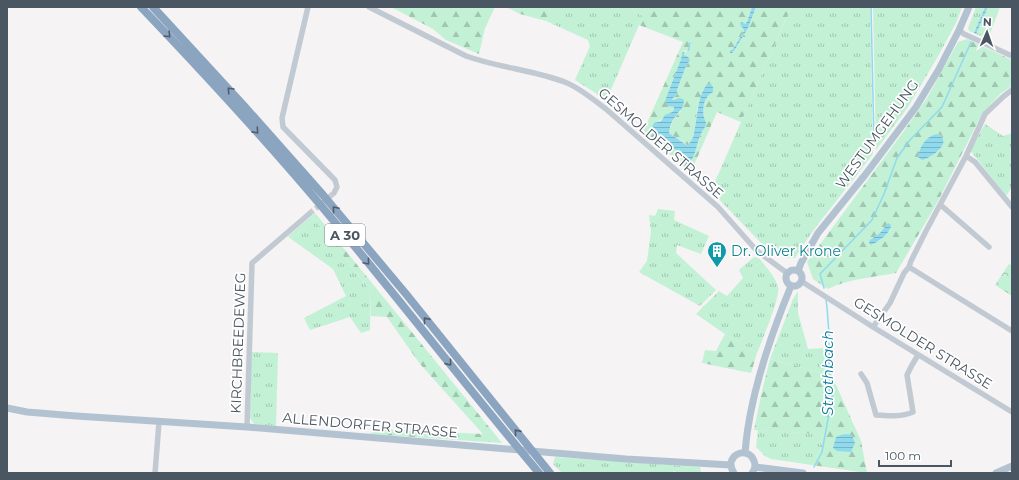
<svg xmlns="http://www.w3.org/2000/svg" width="1019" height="480" viewBox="0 0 1019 480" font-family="Montserrat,sans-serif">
  <defs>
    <pattern id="grass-tufts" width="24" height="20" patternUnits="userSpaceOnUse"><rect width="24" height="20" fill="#c3f1d5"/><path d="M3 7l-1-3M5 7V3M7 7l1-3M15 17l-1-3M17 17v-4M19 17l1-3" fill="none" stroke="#a0c6b0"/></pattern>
    <pattern id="forest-firs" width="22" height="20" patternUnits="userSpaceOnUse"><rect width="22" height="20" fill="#c3f1d5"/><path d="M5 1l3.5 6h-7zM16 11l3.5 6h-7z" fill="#a0c6b0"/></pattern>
    <pattern id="park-crowns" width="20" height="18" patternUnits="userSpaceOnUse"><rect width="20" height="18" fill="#c3f1d5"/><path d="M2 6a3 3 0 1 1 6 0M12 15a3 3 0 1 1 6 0" fill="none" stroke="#a0c6b0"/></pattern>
    <pattern id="water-rules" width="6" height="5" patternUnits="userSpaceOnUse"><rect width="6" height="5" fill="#90daee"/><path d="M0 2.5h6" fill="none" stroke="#78b4c4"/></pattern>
  </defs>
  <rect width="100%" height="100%" fill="#f5f3f3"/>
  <!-- grass -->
  <path fill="url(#grass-tufts)" d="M 551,7 L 626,7 L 643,16 L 606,101 L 594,92 L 575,80 L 590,46 L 588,40 L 546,21 Z
    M 791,7 L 870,7 L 873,154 L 819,223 L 808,238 L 795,258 L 786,258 L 775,253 L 763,245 L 711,191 Z
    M 873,7 L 962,7 L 956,23 L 937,58 L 908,107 L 876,150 Z
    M 976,7 L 985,7 L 974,33 L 969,31 L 968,28 Z
    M 988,7 L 1000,7 L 988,39 L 976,34 Z
    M 985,124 L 1003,136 L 1012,133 L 1012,187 L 1006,196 L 970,150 Z
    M 658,209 L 675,211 L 674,220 L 709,236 L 701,254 L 677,245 L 676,253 L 716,290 L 700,306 L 639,272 L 647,261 L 651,231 L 649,215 L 655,216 Z
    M 314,219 L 371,291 L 370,330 L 361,333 L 350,317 L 310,330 L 304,318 L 346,296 L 333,269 L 291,239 Z
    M 754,257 L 759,258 C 766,267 775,276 778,287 C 781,296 762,341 757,353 L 725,334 L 696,314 L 719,291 L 727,296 L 743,278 L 739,270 Z
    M 798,291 L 798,313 L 808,349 L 827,348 L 832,376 L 770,359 L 793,299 Z
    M 251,352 L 278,353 L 276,426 L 254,424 L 250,418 Z
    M 758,430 L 823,434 L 820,451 L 812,465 L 771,459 L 765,456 L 756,447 Z
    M 555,457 L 700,467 L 701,472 L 701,473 L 681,473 L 673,471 L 673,473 L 562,473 L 553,464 Z"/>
  <!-- forest -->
  <path fill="url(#forest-firs)" fill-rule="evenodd" d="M 391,7 L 495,7 L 485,28 L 479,54 L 446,40 L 433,29 Z
    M 506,7 L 551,7 L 546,21 L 520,14 Z
    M 626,7 L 752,7 L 747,22 L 743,28 L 744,31 L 733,49 L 731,51 L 732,53 L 734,51 L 748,28 L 756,7 L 791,7 L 741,122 L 717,112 L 691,172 L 643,132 L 683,42 L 639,25 L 643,16 ZM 688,50 L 684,53 L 684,55 L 690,60 L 686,66 L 677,90 L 677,94 L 672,99 L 673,100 L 676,99 L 681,111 C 674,117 671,123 669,133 L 686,144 L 688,146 L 692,139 L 695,129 L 697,110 L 703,89 L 710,94 L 706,99 L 703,108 L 704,117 L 706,123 L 704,128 L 701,133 L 697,147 L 691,161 L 683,157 L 672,146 L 655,136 L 656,122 C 662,120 662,118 666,115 C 669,113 671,113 674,110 L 674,107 L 670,106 L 668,96 L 669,91 L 681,59 L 681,56 L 683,51 Z
    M 967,39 L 1012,60 L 1012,86 L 1001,93 L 982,114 L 937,203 L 896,273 C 874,277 848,279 828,289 L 813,279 L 807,262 L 901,135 L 927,98 L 958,42 ZM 936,134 L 941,135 C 945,142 942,146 937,151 L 919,151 C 924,144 926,136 936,134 ZM 891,229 L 879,241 L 870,240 L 881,232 Z
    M 315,213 L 502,443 L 369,434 L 381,429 L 483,434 L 420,364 L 387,317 L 371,316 L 371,291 L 314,219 L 291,239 L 288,236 Z
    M 725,334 L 757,353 L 751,373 L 726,368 L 702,363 L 705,350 L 716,351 Z
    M 770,359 L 832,376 L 861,441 L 867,473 L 812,465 L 820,451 L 823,434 L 754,430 L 762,391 Z"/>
  <!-- park -->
  <path fill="url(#park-crowns)" d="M 1009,264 L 1012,266 L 1012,296 L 995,285 Z"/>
  <!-- water -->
  <path fill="url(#water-rules)" d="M 752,7 L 756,7 L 748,28 L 734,51 L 732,53 L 730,53 L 730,51 L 733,49 L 744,31 L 743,28 L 741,26 L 740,23 L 742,22 L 745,24 L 747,22 Z
    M 985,7 L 988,7 L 976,34 L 974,33 Z
    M 688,50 L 685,51 L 684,53 L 684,55 L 688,57 L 690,60 L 686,66 L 677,90 L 677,94 L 672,99 L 673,100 L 680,98 L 684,100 C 683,111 680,109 675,117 C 671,122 670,127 669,133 L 688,146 C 689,143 692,140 693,137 C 697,126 697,88 710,83 L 713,87 L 713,92 C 704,97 702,108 704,117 C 704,119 706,121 706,123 C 706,127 702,131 701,134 C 697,142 696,154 691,161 C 689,163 687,162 685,162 C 681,152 671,146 662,140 C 659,138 653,136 652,132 C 651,129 652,126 654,123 L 661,121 L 665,115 L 672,112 L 674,110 L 674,107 L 668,106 L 665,101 L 681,59 L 682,53 L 685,51 Z
    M 936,134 L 941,135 C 943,138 944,141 943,144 C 940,151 928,159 922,160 L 918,157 C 919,148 926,136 936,134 Z
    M 888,223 L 891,225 C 891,233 878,242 871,245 L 869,243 L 870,240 L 881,232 Z
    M 846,434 L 852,435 L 855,443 L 851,452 L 837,451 L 833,448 L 836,437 L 841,435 Z"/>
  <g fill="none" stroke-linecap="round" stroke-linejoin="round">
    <!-- stream -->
    <path stroke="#90daee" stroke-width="1.5" d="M 871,7 L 874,143
      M 688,50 L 689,50 L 689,44 L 690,43
      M 824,288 L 820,274 L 872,220 L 884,194 L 897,158 L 910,140 L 942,107 L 971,42
      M 814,467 L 822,452 L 830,408 L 829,334 L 827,307 L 826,300"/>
    <!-- minor-tunnel -->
    <path stroke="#caccce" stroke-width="5.5" stroke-dasharray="5.5 3" stroke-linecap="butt" d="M 309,214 L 334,193"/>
    <!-- minor -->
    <path stroke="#c1cad2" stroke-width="5.5" d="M 308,7 L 282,118 L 283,127 L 335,180 L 337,187 L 334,193
      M 369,7 L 466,56 C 499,68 535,70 567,83 C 581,89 594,100 606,109 L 718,207 L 757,251 L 787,273
      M 959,30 L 964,34 L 1012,56
      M 966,156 L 975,162 L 1012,207
      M 940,205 L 943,207 L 989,247
      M 909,267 L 1012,331
      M 801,281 L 873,327 L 1012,412
      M 873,327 L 890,303 L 904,273 L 909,267 L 911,261 L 926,231 L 966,156 L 985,114 L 1004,96 L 1012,90
      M 861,374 L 867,383 L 876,415 C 888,416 902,417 913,412 L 907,375 L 912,365 L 918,355
      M 247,427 L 252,263 L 309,214
      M 155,473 L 159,422"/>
    <!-- major -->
    <path stroke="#b3c2d1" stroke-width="7" d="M786 278a8 8 0 1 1 16 0a8 8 0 1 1-16 0Z
      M 798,271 L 801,263 L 818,233 L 865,175 L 916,107 L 939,69 L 959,30 L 969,7
      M 7,408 L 27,412 L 76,416 L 247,427 L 626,459 L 731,465
      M 745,453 C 749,397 770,337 791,286
      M 755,467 L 803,473
      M 734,473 C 722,456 748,444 754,461 C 756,465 755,469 752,473
      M 996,473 L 1012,466"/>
    <!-- highway -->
    <path stroke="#8ba5c1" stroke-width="8" d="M 141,7 C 203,72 265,139 323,208 C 396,295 466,386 539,473
      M 153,7 L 245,107 L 323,195 L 406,294 L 550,473"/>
  </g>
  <!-- one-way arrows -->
  <defs><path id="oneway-chevron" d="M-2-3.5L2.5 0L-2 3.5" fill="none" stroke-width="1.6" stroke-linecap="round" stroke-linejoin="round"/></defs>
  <g stroke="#505e6b">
    <use href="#oneway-chevron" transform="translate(168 35) rotate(46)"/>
    <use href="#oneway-chevron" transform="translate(230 90) rotate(-133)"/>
    <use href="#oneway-chevron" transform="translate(256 131) rotate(48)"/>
    <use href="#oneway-chevron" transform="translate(335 209) rotate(-130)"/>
    <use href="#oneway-chevron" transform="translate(367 262) rotate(50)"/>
    <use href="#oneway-chevron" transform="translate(426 320) rotate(-129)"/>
    <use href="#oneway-chevron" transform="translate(449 363) rotate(51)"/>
    <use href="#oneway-chevron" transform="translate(517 432) rotate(-129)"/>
  </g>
  <!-- icons -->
  <defs>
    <symbol id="building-pin" viewBox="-11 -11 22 30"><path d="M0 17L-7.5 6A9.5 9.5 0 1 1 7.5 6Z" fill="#0f9aa8" stroke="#fff"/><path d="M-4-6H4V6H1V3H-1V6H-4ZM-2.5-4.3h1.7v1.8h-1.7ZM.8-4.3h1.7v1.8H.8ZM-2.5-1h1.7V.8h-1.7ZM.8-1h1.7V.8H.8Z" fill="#fff"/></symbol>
  </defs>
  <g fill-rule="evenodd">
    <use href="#building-pin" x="706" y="240" width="22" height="30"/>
  </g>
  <g text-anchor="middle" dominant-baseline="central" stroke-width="3.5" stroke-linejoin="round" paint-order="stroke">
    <!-- shield labels -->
    <rect fill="#fff" stroke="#808990" stroke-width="1" x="325" y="224" width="40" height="22" rx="3"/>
    <g font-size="13" font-weight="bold" fill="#4a5661">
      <text x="345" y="235">A 30</text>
    </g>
    <!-- street labels -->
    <g font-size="14" fill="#4a5661" stroke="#fff">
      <text transform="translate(877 134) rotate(-54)">WESTUMGEHUNG</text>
      <text transform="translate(661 143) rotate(41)">GESMOLDER STRASSE</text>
      <text transform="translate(238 343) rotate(-88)">KIRCHBREEDEWEG</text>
      <text transform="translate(923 343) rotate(32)">GESMOLDER STRASSE</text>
      <text transform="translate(370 425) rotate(5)">ALLENDORFER STRASSE</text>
    </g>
    <!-- culture labels -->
    <g font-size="14" fill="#0d838f" stroke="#fff" text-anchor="start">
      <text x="731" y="251">Dr. Oliver Krone</text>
    </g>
    <!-- water labels -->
    <g font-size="15" font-style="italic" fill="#0c7c9b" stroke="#fff">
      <text transform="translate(827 373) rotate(-90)">Strothbach</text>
    </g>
  </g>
  <!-- border -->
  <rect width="1019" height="480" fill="none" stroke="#4a5661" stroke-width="16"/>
  <!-- north arrow -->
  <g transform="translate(987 32) rotate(2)" stroke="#ffffff" stroke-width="3" paint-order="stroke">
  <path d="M0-3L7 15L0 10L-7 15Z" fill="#4a5661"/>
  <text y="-6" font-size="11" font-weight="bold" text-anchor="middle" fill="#4a5661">N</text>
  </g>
  <!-- scale -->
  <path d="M879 460v6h72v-6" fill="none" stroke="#4a5661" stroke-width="2"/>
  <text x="885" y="460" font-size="12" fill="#4a5661" stroke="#ffffff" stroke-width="3" paint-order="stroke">100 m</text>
</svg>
